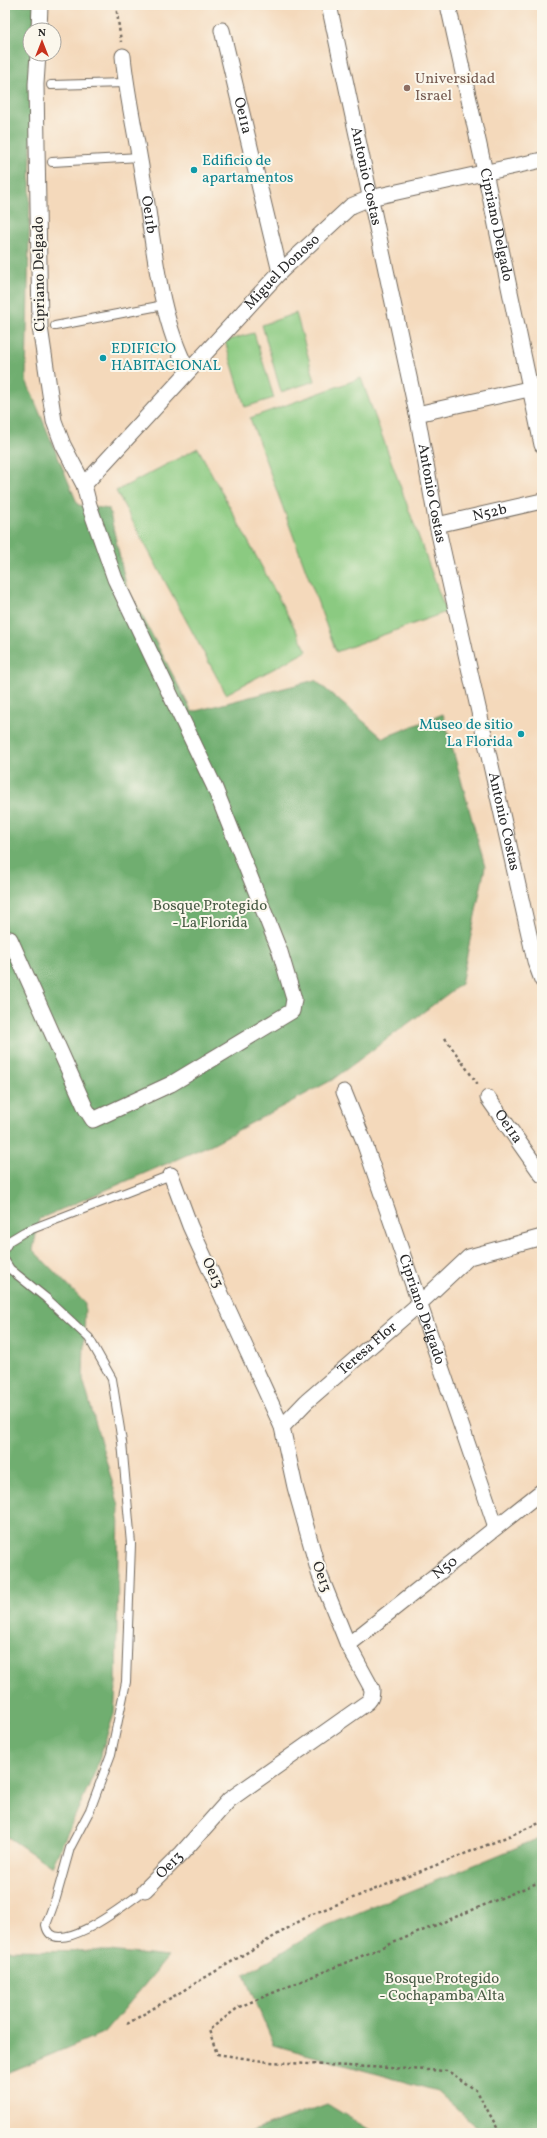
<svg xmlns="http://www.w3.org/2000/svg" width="547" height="2138" viewBox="0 0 547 2138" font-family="Vollkorn,serif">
  <rect width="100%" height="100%" fill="#fbf7ec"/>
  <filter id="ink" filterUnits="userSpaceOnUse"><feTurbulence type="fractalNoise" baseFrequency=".025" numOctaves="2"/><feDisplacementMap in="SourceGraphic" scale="8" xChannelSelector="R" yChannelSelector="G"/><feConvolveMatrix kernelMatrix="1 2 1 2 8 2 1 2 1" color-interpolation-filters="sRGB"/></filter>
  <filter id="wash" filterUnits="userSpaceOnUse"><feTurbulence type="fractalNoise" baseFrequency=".012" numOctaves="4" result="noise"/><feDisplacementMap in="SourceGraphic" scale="16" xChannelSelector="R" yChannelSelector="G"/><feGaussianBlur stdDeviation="0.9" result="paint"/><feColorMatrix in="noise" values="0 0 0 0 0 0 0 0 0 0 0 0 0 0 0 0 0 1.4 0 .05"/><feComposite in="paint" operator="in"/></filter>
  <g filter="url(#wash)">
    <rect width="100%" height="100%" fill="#f4d9bb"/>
    <!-- green -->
    <path fill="#8bca81" stroke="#5b7a56" d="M 296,313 L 315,381 L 281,392 L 262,325 Z
      M 254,333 L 274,398 L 245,407 L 225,341 Z
      M 361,378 L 446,612 L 336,652 L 250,418 Z
      M 198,448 L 307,651 L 226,694 L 116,491 Z"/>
    <!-- forest -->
    <path fill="#70ae6f" stroke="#4e6c4d" d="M 5,5 L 35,5 L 34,30 L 30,30 L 30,54 L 33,54 L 26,380 L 78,505 L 109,509 L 126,585 L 192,712 L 315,680 L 383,738 L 443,714 L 485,867 L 461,984 L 332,1080 L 212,1144 L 39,1219 L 33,1250 L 85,1303 L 83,1379 L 119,1506 L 116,1687 L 114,1714 L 94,1774 L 52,1867 L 5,1835 Z
      M 542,1837 L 542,2133 L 484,2133 L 437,2091 L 274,2045 L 244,1975 L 326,1926 Z
      M 5,1950 L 110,1951 L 168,1957 L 105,2032 L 5,2074 Z
      M 327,2104 L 375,2133 L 248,2133 Z"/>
  </g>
  <g filter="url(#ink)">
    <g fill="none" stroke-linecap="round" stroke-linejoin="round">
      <defs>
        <path id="lane" d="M 51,85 L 125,83
          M 52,162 L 140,157
          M 55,326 L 164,305
          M 5,1248 L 9,1241 L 24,1232 L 171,1175
          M 5,1261 L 10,1269 L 46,1298 L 89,1338 L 112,1379 L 122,1442 L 131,1544 L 126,1682 L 111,1754 L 90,1810 L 70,1848 L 56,1898 L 46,1925 C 53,1963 131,1900 145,1890"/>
        <g id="street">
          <path id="s1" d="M 329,5 L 417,414 L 437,525 L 535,961 L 542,980"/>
          <path id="s2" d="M 448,5 L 485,172 L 542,445"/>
          <path d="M 39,30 L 40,5"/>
          <path id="s3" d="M 222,30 L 280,272"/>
          <path id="s4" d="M 123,56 C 127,98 137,138 143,179 C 154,242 158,315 188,371"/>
          <path d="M 417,414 L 542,386"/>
          <path id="s5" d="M 84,485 L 280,272 L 351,206 L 370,198 L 542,160"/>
          <path id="s6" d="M 437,525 L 542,501"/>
          <path d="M 10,939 L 86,1109 L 93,1120 L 171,1084 L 292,1011 L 294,999 L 280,952 L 214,786 L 115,579 L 89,505 L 84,485 L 63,445 L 54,421 L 40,327 L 36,84 L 38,54"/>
          <path id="s7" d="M 344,1092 L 363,1139 L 496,1527"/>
          <path id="s8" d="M 488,1098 L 542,1175"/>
          <path id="s9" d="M 282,1427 L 306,1402 L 419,1304 L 469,1257 L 542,1237"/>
          <path id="s10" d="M 348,1645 L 542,1491"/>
          <path id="s11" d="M 145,1890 L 182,1853 L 229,1800 L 365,1704 C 371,1700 372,1696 372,1689 L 348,1645 L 319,1573 L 295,1487 L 282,1427 L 190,1226 L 171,1175"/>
        </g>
      </defs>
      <!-- lane casing -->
      <use href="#lane" stroke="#71685d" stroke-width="10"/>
      <!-- street casing -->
      <use href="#street" stroke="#71685d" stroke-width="17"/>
      <!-- path -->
      <path stroke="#71685d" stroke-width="2.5" stroke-dasharray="3 3" stroke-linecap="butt" d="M 116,5 L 121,42
        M 445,1038 L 479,1086
        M 127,2024 L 310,1915 L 492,1843 L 542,1822
        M 500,2133 L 477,2091 L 448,2071 L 269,2062 L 217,2054 L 209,2030 L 239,2007 L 542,1881"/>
      <!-- lane -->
      <use href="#lane" stroke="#fff" stroke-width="8"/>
      <!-- street -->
      <use href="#street" stroke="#fff" stroke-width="15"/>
    </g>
  </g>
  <!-- markers -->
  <circle fill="#8d6e63" stroke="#fbf7ec" stroke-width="1.5" cx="407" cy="88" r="4"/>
  <g fill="#0f9aa8" stroke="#fbf7ec" stroke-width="1.5">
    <circle cx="194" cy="170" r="4"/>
    <circle cx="103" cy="358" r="4"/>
    <circle cx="521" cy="734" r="4"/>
  </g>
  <g text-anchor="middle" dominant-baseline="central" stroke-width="4" stroke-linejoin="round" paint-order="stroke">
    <!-- education labels -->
    <g font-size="15" fill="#785e54" stroke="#fbf7ec" text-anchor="start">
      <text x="415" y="79">Universidad<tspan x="415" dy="17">Israel</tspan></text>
    </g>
    <!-- street labels -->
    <g font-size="15" fill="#2b2b2b" stroke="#fbf7ec">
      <text stroke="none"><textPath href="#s3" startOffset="88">Oe11a</textPath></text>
      <text stroke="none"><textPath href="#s1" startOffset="175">Antonio Costas</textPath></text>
      <text stroke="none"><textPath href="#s4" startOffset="161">Oe11b</textPath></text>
      <text stroke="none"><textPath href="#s2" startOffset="225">Cipriano Delgado</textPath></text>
      <text stroke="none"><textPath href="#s5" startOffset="291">Miguel Donoso</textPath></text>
      <text transform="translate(40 274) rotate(-91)">Cipriano Delgado</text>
      <text stroke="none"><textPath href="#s1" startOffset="499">Antonio Costas</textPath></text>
      <text stroke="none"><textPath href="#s6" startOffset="54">N52b</textPath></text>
      <text stroke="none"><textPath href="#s1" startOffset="835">Antonio Costas</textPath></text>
      <text stroke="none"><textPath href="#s8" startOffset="35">Oe11a</textPath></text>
      <text transform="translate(212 1273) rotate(65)">Oe13</text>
      <text stroke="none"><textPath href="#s7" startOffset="231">Cipriano Delgado</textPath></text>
      <text stroke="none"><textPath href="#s9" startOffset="116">Teresa Flor</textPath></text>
      <text stroke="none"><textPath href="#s10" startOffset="124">N50</textPath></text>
      <text transform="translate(321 1577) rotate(71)">Oe13</text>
      <text stroke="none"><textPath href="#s11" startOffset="35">Oe13</textPath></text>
    </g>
    <!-- culture labels -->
    <g font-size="15" fill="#0d838f" stroke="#fbf7ec" text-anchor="start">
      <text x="202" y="161">Edificio de<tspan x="202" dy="17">apartamentos</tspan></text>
      <text x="111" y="349">EDIFICIO<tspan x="111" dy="17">HABITACIONAL</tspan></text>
      <text x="513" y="725" text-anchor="end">Museo de sitio<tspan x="513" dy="17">La Florida</tspan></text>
    </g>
    <!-- park labels -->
    <g font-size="15" fill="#485b45" stroke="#fbf7ec">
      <text x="210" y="906">Bosque Protegido<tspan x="210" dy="17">- La Florida</tspan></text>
      <text x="442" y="1979">Bosque Protegido<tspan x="442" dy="17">- Cochapamba Alta</tspan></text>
    </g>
  </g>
  <!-- margin -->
  <rect width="547" height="2138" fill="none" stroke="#fbf7ec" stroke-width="20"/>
  <!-- north arrow -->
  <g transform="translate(42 42)"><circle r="19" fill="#fbf7ec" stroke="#a8a59f"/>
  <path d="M0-3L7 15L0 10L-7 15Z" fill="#c8321e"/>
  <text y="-6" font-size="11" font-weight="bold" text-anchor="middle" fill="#2b2b2b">N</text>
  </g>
</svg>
